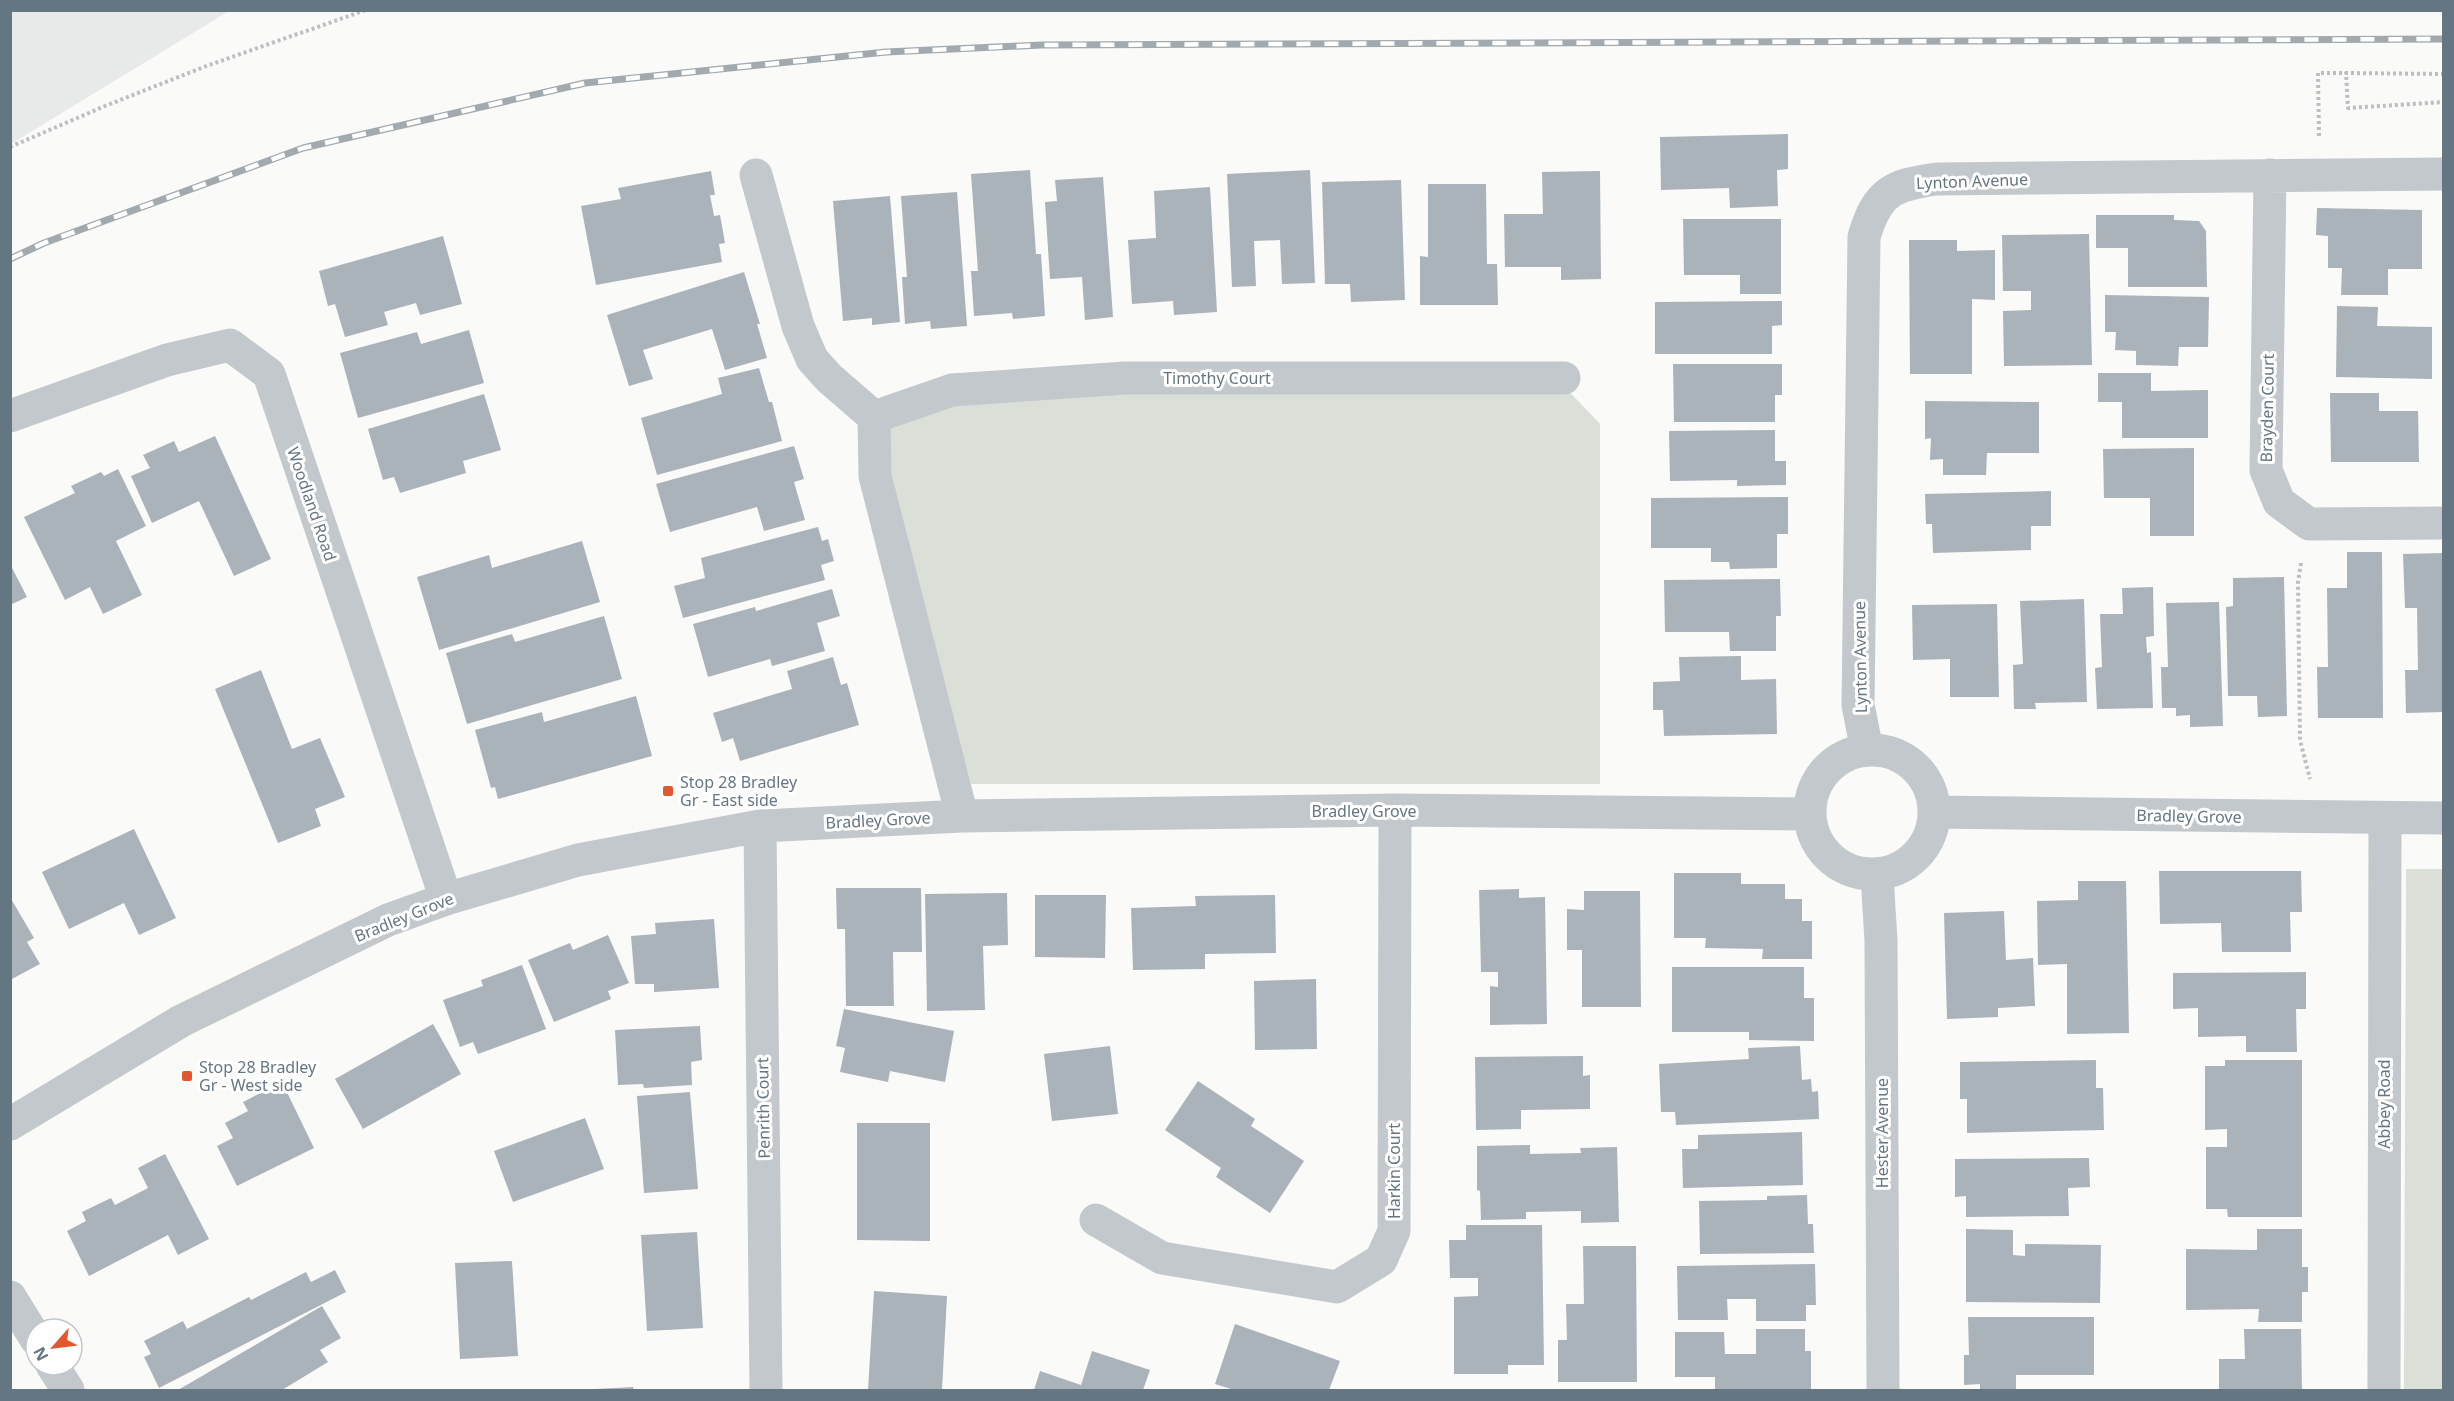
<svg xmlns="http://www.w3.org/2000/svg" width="2454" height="1401" viewBox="0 0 2454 1401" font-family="'Noto Sans',sans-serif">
  <rect width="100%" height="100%" fill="#fafaf8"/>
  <!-- built -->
  <path fill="#e8e9e9" d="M 11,10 L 229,10 L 229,11 L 11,144 Z"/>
  <!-- green -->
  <path fill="#dadfd7" d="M 1564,386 L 1600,424 L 1600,784 L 971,784 L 887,475 L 882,424 L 954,401 L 1113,389 Z
    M 2406,869 L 2443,869 L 2443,1390 L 2404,1390 Z"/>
  <!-- building -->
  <path fill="#aab3b9" d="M 1788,134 L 1788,169 L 1777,170 L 1778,206 L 1730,208 L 1729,188 L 1661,190 L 1660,137 Z
    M 1030,170 L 1036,254 L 1041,254 L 1045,316 L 1013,319 L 1012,313 L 974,316 L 971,271 L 978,271 L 971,174 Z
    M 1310,170 L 1315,283 L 1282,284 L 1280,240 L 1254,241 L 1256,286 L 1232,287 L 1227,174 Z
    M 711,171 L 715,195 L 710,195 L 714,216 L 720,215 L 725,243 L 719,244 L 722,262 L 596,285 L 581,206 L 621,199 L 618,188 Z
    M 1600,171 L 1601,279 L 1561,280 L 1561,267 L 1505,267 L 1504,214 L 1543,214 L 1542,172 Z
    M 1103,177 L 1113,317 L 1085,320 L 1082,277 L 1050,279 L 1045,202 L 1057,201 L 1055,180 Z
    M 1401,180 L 1405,300 L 1351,302 L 1350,284 L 1325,284 L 1322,182 Z
    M 1428,184 L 1486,184 L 1487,264 L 1497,264 L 1498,305 L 1420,305 L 1420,256 L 1428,257 Z
    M 1210,187 L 1217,312 L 1174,315 L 1173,301 L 1132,304 L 1128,240 L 1156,238 L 1154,191 Z
    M 957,192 L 967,326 L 931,329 L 930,321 L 905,324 L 902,277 L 907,277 L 901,196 Z
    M 890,196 L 900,322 L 872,325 L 872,318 L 843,321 L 833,201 Z
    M 2317,208 L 2422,210 L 2422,269 L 2388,269 L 2388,295 L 2341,295 L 2342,268 L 2328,268 L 2328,236 L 2316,235 Z
    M 2096,215 L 2174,215 L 2174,220 L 2199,221 L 2206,231 L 2207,287 L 2128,287 L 2128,248 L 2096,248 Z
    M 1683,219 L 1781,219 L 1781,294 L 1740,294 L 1740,275 L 1684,275 Z
    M 2089,234 L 2092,365 L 2004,366 L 2003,311 L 2031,310 L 2031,291 L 2003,291 L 2002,235 Z
    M 443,236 L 462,304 L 420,315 L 416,303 L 384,312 L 388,325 L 345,337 L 335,304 L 328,306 L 319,271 Z
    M 1909,240 L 1957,240 L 1957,251 L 1995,250 L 1995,300 L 1972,299 L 1972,374 L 1910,374 Z
    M 744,272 L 760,324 L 757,324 L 767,358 L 725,370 L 712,329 L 643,350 L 653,379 L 629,386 L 607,315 Z
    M 2105,295 L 2209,297 L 2208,347 L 2179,347 L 2178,366 L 2136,365 L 2136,351 L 2115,350 L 2116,332 L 2105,332 Z
    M 1782,301 L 1782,325 L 1772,326 L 1772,354 L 1655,354 L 1655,302 Z
    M 2337,306 L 2378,307 L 2377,326 L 2432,327 L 2432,379 L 2336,377 Z
    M 469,330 L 484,383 L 358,418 L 340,353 L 417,332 L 421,344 Z
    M 1673,364 L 1782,364 L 1782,395 L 1775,395 L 1775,422 L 1674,422 Z
    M 759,368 L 769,402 L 772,402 L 782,441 L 657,475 L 641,418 L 722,394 L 718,378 Z
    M 2098,373 L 2151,373 L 2151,391 L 2208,390 L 2208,438 L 2122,438 L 2122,402 L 2098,402 Z
    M 2330,393 L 2379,393 L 2379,411 L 2418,411 L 2419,462 L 2331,462 Z
    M 484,394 L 501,450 L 463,461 L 466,473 L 400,493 L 394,477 L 383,480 L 368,429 Z
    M 1925,401 L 2039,402 L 2039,453 L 1987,453 L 1986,475 L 1943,475 L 1943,459 L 1930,460 L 1931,438 L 1925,439 Z
    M 1775,430 L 1775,461 L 1786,461 L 1786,485 L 1737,486 L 1737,480 L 1670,481 L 1669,431 Z
    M 215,436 L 271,559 L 234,576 L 199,501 L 152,523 L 131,476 L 150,468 L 143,455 L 174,441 L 179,452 Z
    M 794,446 L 804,479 L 794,482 L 805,520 L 764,531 L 757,507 L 670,532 L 656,484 Z
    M 2194,448 L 2194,536 L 2150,536 L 2150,498 L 2104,498 L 2103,449 Z
    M 118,469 L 146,526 L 116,541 L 142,595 L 103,614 L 90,587 L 65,600 L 24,517 L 75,493 L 71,486 L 101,472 L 104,476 Z
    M 2051,491 L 2051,526 L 2031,526 L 2031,550 L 1933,553 L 1932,524 L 1926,524 L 1925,494 Z
    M 1788,497 L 1788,534 L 1777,534 L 1777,568 L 1730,569 L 1729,562 L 1711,562 L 1711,548 L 1651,548 L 1651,498 Z
    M 818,527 L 822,541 L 828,539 L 834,561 L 821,565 L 825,580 L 683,618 L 674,586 L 705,578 L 701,558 Z
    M 582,541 L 600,602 L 439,650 L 417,577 L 489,555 L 492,568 Z
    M 2347,552 L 2382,552 L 2383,718 L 2318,718 L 2317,667 L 2328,667 L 2327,588 L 2347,588 Z
    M 2444,553 L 2444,712 L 2406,713 L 2405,670 L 2418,670 L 2417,608 L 2405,608 L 2403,554 Z
    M 10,564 L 27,597 L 10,605 Z
    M 2284,577 L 2287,716 L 2258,717 L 2257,696 L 2228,696 L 2226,607 L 2233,606 L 2233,578 Z
    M 1780,579 L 1781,616 L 1776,616 L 1776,651 L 1730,651 L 1729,632 L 1665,632 L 1664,580 Z
    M 2153,587 L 2154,636 L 2146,637 L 2147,653 L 2151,652 L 2153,708 L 2097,709 L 2095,668 L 2102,667 L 2100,614 L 2123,614 L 2122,588 Z
    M 832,589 L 840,616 L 817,623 L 825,651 L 772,666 L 770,659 L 708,677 L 693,624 L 755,607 L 756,611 Z
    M 2084,599 L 2087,702 L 2035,703 L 2036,709 L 2014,709 L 2013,665 L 2023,664 L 2020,601 Z
    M 2219,602 L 2223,726 L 2190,727 L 2190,715 L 2176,716 L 2176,708 L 2162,708 L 2161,667 L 2168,667 L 2166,603 Z
    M 1997,604 L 1999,697 L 1950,697 L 1950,659 L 1913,660 L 1912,605 Z
    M 604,616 L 622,679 L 467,724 L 446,653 L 512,634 L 515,642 Z
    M 1741,656 L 1741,680 L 1776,679 L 1777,734 L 1664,736 L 1663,710 L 1653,710 L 1653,682 L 1680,681 L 1679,657 Z
    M 833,657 L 841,685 L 847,683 L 859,725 L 740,761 L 733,738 L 722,742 L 713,713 L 792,689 L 787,671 Z
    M 261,670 L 292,749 L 320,738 L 345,797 L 315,809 L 321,826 L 278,843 L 215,689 Z
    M 636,696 L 652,756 L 498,799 L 495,787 L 491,788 L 475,730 L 542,712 L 544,722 Z
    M 134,829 L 176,918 L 139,935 L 124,903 L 69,929 L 42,872 Z
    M 2159,871 L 2301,871 L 2302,912 L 2290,912 L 2291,952 L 2222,952 L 2221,923 L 2160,924 Z
    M 1674,873 L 1741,873 L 1741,884 L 1785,884 L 1785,899 L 1802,899 L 1802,921 L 1812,921 L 1812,959 L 1762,959 L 1763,949 L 1705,948 L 1706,938 L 1674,938 Z
    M 2078,881 L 2126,881 L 2129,1033 L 2067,1034 L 2067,964 L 2038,965 L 2037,901 L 2078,900 Z
    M 836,888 L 921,888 L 922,952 L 893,952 L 894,1006 L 846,1006 L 845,929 L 837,929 Z
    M 1519,889 L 1519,898 L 1545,897 L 1547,1024 L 1490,1025 L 1490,986 L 1498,987 L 1498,972 L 1481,972 L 1479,890 Z
    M 1584,891 L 1640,891 L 1641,1007 L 1582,1007 L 1582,950 L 1567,950 L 1567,909 L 1584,910 Z
    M 1007,893 L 1008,945 L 983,946 L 985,1010 L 927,1011 L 925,894 Z
    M 1035,895 L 1106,895 L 1105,958 L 1035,957 Z
    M 1275,895 L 1276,953 L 1205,954 L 1205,969 L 1133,970 L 1131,908 L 1196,906 L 1195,896 Z
    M 10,897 L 34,938 L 27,942 L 40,964 L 10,980 Z
    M 2004,911 L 2006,960 L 2033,958 L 2035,1006 L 1998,1008 L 1998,1017 L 1947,1019 L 1944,913 Z
    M 714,919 L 719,988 L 654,992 L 654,984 L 635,984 L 631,936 L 656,934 L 655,923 Z
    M 608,935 L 629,983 L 608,991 L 611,999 L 554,1022 L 528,960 L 570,943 L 573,950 Z
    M 522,965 L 546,1029 L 478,1054 L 473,1042 L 460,1047 L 443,1000 L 483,986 L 481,980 Z
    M 1672,967 L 1804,967 L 1804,998 L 1814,998 L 1814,1041 L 1749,1040 L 1749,1032 L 1672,1032 Z
    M 2306,972 L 2306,1009 L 2296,1009 L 2297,1052 L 2246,1052 L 2246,1036 L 2198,1037 L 2198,1008 L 2173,1009 L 2173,973 Z
    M 1316,979 L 1317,1049 L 1255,1050 L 1254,981 Z
    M 844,1009 L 954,1031 L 945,1082 L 890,1071 L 888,1082 L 840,1072 L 845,1048 L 836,1046 Z
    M 433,1024 L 461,1074 L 363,1129 L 335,1079 Z
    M 700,1026 L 702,1060 L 691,1062 L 692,1085 L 644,1088 L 643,1084 L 618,1085 L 615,1030 Z
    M 1110,1046 L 1118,1114 L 1052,1121 L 1044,1054 Z
    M 1800,1046 L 1802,1080 L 1811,1079 L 1812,1092 L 1818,1091 L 1819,1119 L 1676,1125 L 1675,1112 L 1661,1112 L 1659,1064 L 1749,1059 L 1748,1048 Z
    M 1583,1056 L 1583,1076 L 1590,1075 L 1590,1109 L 1521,1110 L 1521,1129 L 1476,1130 L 1475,1057 Z
    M 2096,1060 L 2096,1088 L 2103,1088 L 2104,1130 L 1967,1133 L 1967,1099 L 1960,1099 L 1960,1062 Z
    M 2225,1060 L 2302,1060 L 2302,1217 L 2228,1217 L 2227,1209 L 2206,1209 L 2206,1147 L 2227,1147 L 2227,1129 L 2205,1130 L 2205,1066 L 2225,1066 Z
    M 1198,1081 L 1255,1119 L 1251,1126 L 1304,1161 L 1270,1213 L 1216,1177 L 1221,1168 L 1165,1130 Z
    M 282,1082 L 314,1148 L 237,1186 L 217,1146 L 233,1138 L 225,1123 L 248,1111 L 243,1102 Z
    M 690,1092 L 698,1189 L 644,1193 L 637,1096 Z
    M 585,1118 L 604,1169 L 513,1202 L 494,1151 Z
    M 857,1123 L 930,1123 L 930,1241 L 857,1240 Z
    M 1802,1132 L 1803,1185 L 1683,1188 L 1682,1149 L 1698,1149 L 1698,1135 Z
    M 1530,1145 L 1530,1154 L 1581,1153 L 1580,1148 L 1617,1147 L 1619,1222 L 1581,1223 L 1581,1211 L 1526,1212 L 1526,1219 L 1481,1220 L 1480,1191 L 1477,1190 L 1477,1146 Z
    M 165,1154 L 209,1239 L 178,1255 L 168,1235 L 89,1276 L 67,1231 L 86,1221 L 82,1212 L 111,1198 L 115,1205 L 148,1188 L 138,1168 Z
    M 2089,1158 L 2090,1187 L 2068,1188 L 2069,1216 L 1966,1217 L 1966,1196 L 1955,1197 L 1955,1159 Z
    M 1807,1195 L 1808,1224 L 1813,1224 L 1814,1253 L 1700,1254 L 1699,1201 L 1767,1200 L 1767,1196 Z
    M 1466,1225 L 1542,1225 L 1544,1365 L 1508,1365 L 1508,1374 L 1454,1374 L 1454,1297 L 1478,1296 L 1478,1278 L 1450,1278 L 1449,1240 L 1466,1240 Z
    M 1966,1229 L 2013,1230 L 2013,1255 L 2025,1256 L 2025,1244 L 2101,1245 L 2100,1303 L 1966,1302 Z
    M 2257,1229 L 2302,1229 L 2302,1267 L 2308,1267 L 2308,1292 L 2302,1292 L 2302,1322 L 2258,1322 L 2259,1309 L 2186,1310 L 2186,1249 L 2257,1250 Z
    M 697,1232 L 703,1328 L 647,1331 L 641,1235 Z
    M 1583,1246 L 1636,1246 L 1637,1382 L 1558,1382 L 1558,1340 L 1567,1340 L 1566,1304 L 1584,1304 Z
    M 512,1261 L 518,1356 L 460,1359 L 455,1263 Z
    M 1815,1264 L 1816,1305 L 1806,1305 L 1806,1321 L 1756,1321 L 1756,1299 L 1727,1299 L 1728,1320 L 1678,1320 L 1677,1266 Z
    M 335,1270 L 346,1292 L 159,1388 L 144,1357 L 151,1354 L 144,1341 L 183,1321 L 187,1329 L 249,1297 L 251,1300 L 306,1272 L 311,1282 Z
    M 874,1291 L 947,1296 L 942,1390 L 868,1390 Z
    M 322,1306 L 341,1338 L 320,1350 L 328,1362 L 282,1390 L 178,1390 Z
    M 1968,1317 L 2094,1317 L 2094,1375 L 2016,1375 L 2016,1390 L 1980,1390 L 1980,1384 L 1964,1385 L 1964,1355 L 1969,1355 Z
    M 1235,1324 L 1340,1361 L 1329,1390 L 1234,1390 L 1215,1384 Z
    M 1756,1329 L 1805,1329 L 1805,1351 L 1811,1351 L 1811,1390 L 1715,1390 L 1715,1377 L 1675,1377 L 1675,1332 L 1724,1332 L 1725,1354 L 1756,1354 Z
    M 2244,1329 L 2301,1329 L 2302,1390 L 2219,1390 L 2219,1359 L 2245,1359 Z
    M 1092,1351 L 1150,1370 L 1143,1390 L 1034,1390 L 1040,1371 L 1081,1385 Z
    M 633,1387 L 634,1390 L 595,1390 L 595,1389 Z"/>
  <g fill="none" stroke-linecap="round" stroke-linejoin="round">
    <!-- path -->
    <path stroke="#bbbfc2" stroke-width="4" stroke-dasharray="3 3" stroke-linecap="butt" d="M 2444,74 L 2346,73 L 2348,108 L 2444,102
      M 2319,136 L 2318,73 L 2346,73
      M 10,147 L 105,106 L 209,65 L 366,10
      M 2301,563 L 2298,582 L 2300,740 L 2310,779"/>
    <!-- minor -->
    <path stroke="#c3c8cc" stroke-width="33" d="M 756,175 L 798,326 L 812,359 L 829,378 L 874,417
      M 2270,175 L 2266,470 L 2279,502 L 2309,524 L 2444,523
      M 10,416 L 167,360 L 230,345 L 269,374 L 446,899
      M 1867,750 L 1858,705 L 1864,237 C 1877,192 1892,185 1937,179 L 2444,174
      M1810 812a62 62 0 1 1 124 0a62 62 0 1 1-124 0Z
      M 1934,812 L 2444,818
      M 962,816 L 875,476 L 874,417 L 952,390 L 1125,378 L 1564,378
      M 760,826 L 766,1390
      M 1877,875 L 1881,941 L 1883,1390
      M 10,1124 L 181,1021 L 388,920 L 446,899 L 578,860 L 760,826 L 962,816 L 1395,810 L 1809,814
      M 1096,1220 L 1162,1258 L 1337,1287 L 1381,1260 L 1394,1231 L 1395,810
      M 10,1297 L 36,1339
      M 52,1365 L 68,1390
      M 2384,1390 L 2385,818"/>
    <defs>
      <path id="rail" d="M 10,259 L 44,243 L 303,148 L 585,83 L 886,52 L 1042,45 L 2444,39"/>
    </defs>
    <!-- rail casing -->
    <use href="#rail" stroke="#a2aab0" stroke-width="7"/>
    <!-- rail -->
    <use href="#rail" stroke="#fff" stroke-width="4.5" stroke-dasharray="14" stroke-linecap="butt"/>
  </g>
  <!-- markers -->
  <g fill="#e4572e" stroke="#fff" stroke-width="2">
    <rect x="662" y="785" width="12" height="12" rx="3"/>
    <rect x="181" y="1070" width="12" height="12" rx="3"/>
  </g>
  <g text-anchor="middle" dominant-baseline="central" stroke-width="6" stroke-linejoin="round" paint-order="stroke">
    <!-- street labels -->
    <g font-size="16" fill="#657683" stroke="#fff">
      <text transform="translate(1972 181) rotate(-2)">Lynton Avenue</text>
      <text x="1217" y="378">Timothy Court</text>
      <text transform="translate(2267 408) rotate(-89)">Brayden Court</text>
      <text transform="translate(312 504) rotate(71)">Woodland Road</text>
      <text transform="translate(1860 657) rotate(-91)">Lynton Avenue</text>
      <text x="1364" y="811">Bradley Grove</text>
      <text transform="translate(2189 816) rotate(1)">Bradley Grove</text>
      <text transform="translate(878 820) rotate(-3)">Bradley Grove</text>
      <text transform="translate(404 917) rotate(-22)">Bradley Grove</text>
      <text transform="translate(2384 1104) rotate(-90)">Abbey Road</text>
      <text transform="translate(763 1108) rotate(-91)">Penrith Court</text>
      <text transform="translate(1882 1133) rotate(-90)">Hester Avenue</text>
      <text transform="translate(1394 1171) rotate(-90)">Harkin Court</text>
    </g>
    <!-- poi labels -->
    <g font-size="16" fill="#657683" stroke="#fff" text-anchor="start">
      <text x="680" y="782">Stop 28 Bradley<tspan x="680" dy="18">Gr - East side</tspan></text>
      <text x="199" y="1067">Stop 28 Bradley<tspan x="199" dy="18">Gr - West side</tspan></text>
    </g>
  </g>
  <!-- border -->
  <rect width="2454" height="1401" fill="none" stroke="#657683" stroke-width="24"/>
  <!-- north arrow -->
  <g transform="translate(54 1347) rotate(242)"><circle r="28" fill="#ffffff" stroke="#c1c8cd" stroke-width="1.5"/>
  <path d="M0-4.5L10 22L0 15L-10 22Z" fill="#e4572e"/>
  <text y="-9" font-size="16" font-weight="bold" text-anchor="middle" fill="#657683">N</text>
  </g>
</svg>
